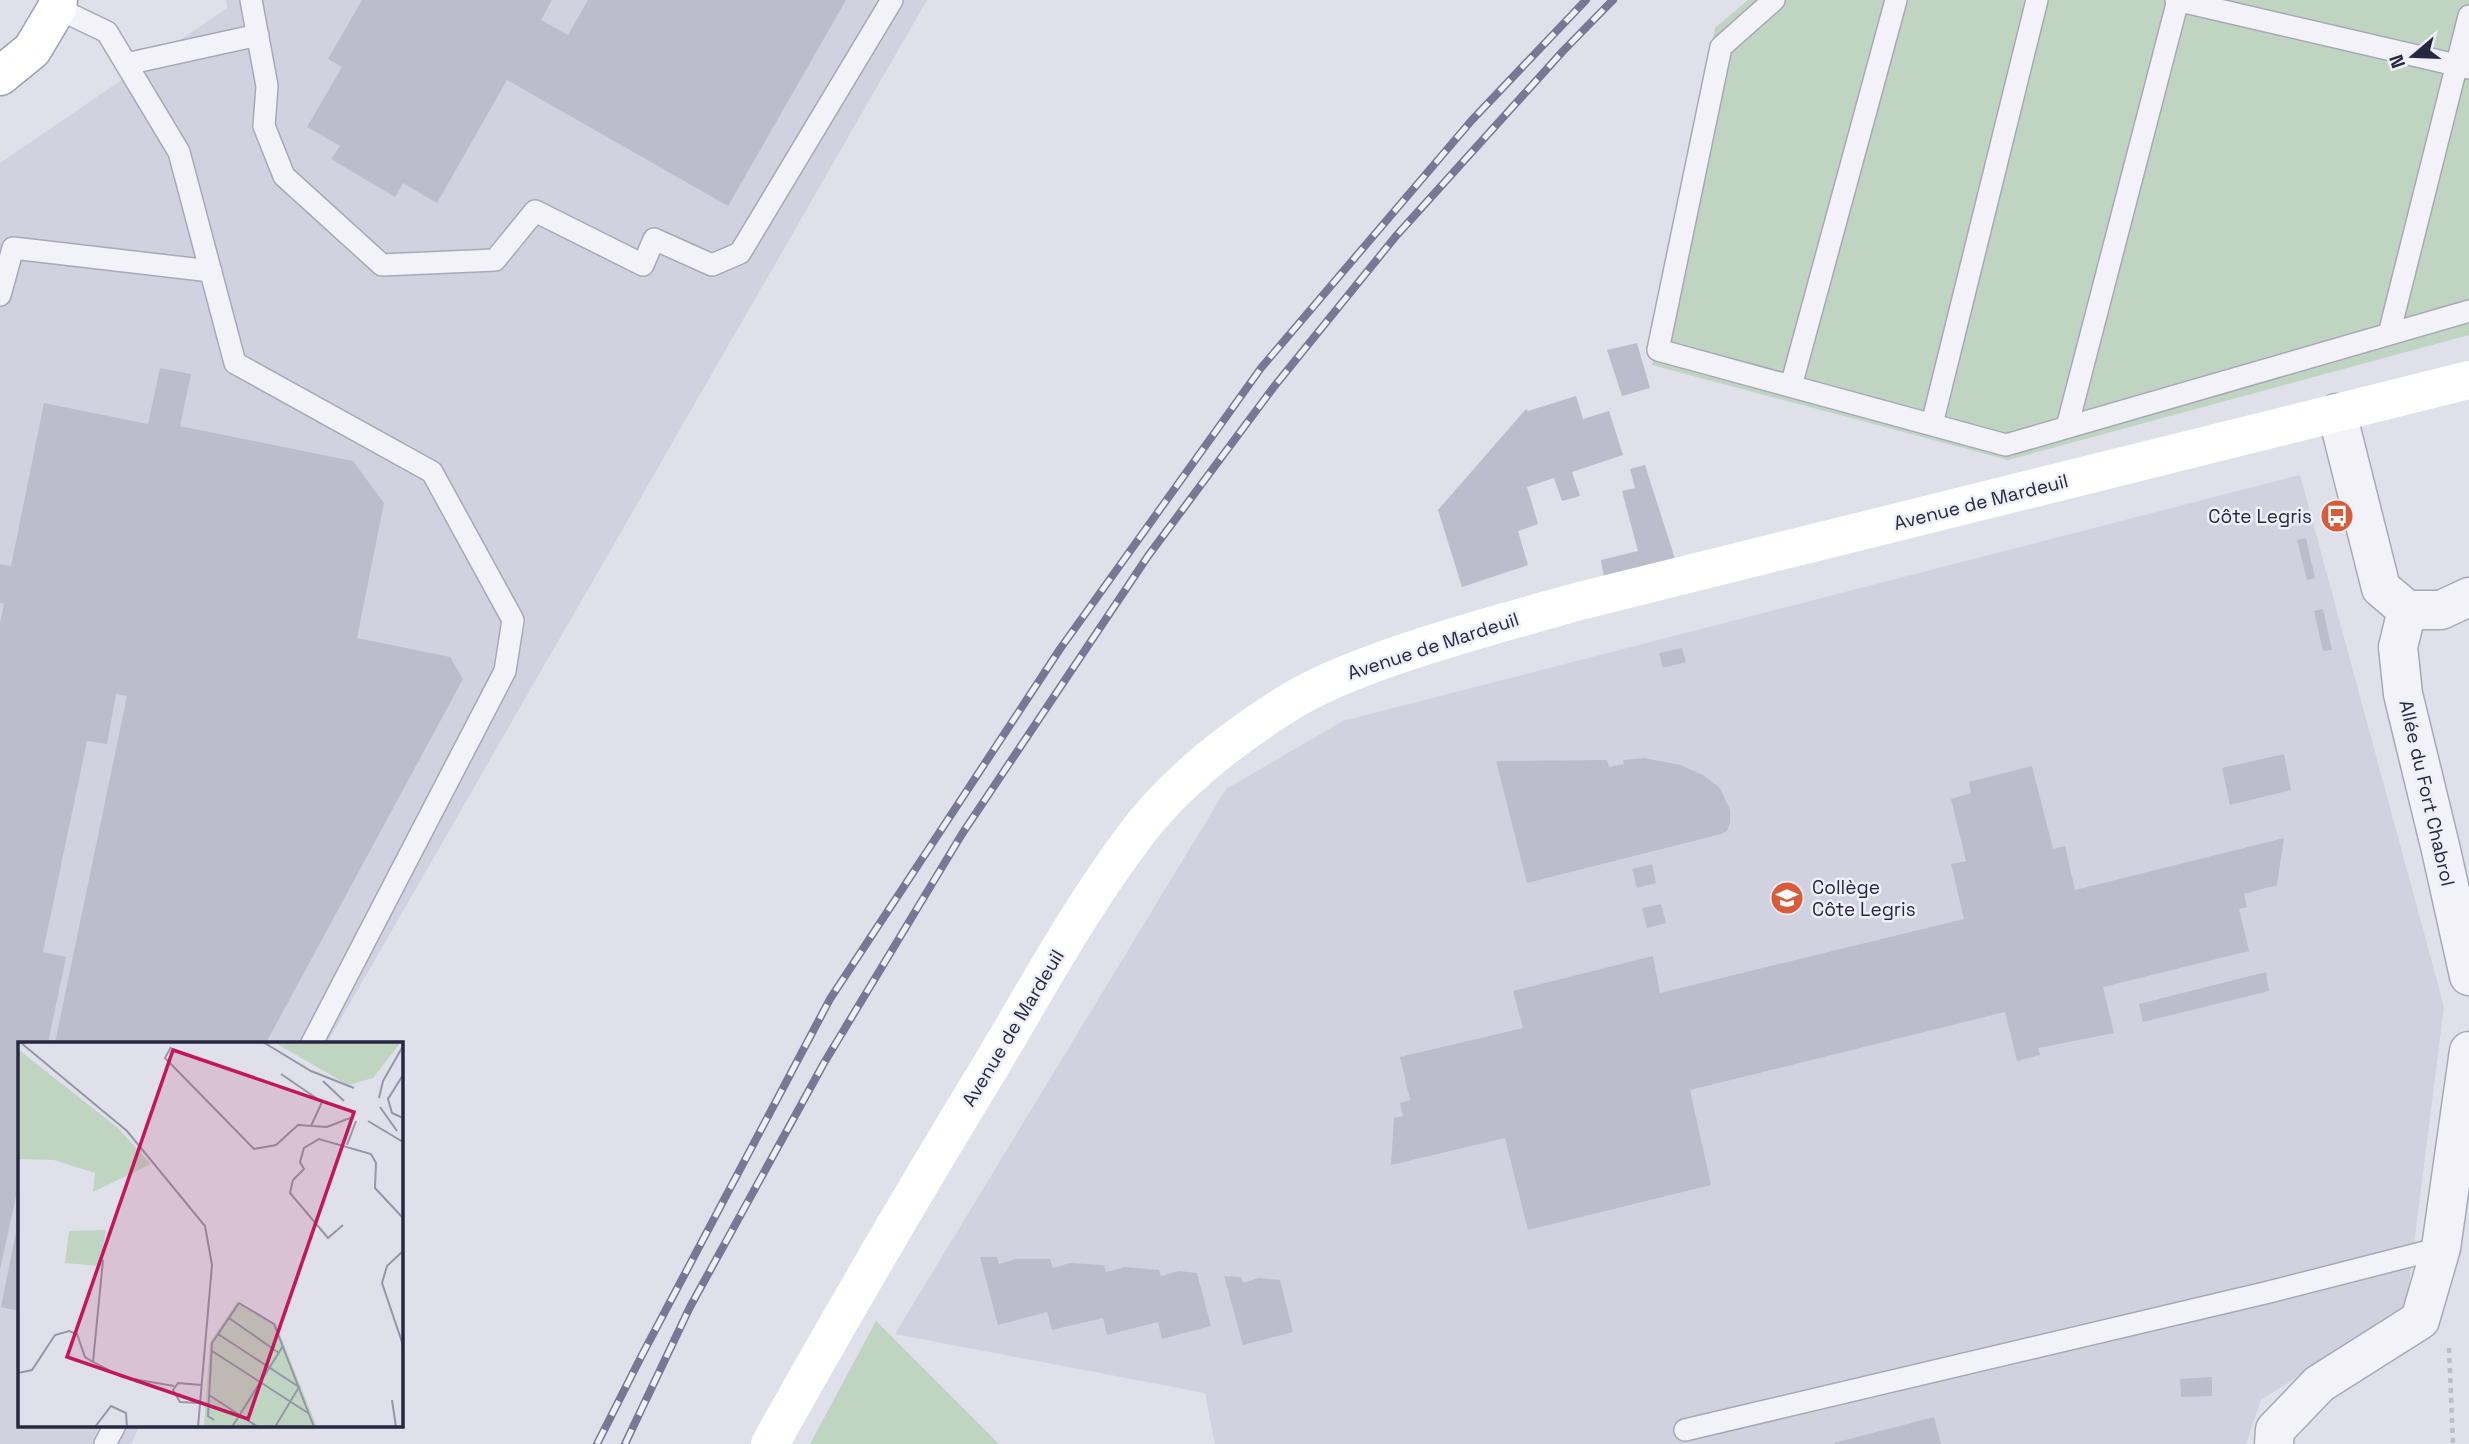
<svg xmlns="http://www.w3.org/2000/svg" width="2469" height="1444" viewBox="0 0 2469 1444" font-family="'Space Grotesk',sans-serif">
  <rect width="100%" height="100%" fill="#dfe0ea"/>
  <!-- built -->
  <path fill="#d1d1df" d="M 226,0 L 927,0 L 327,1043 L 19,1043 L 19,1425 L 140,1425 L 131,1444 L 0,1444 L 0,163 L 227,8 Z
    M 2300,475 L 2444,1007 L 2406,1307 L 2261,1400 L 2246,1444 L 1215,1444 L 1205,1393 L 895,1334 L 1226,789 L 1343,721 Z"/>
  <!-- green -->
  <path fill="#c0d4c2" d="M 1748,0 L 2469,0 L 2469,335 L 2008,460 L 1652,365 L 1715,28 Z
    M 876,1321 L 999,1444 L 810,1444 Z"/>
  <!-- building -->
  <path fill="#bcbccd" d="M 362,0 L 552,0 L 541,20 L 568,35 L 588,0 L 846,0 L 728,206 L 507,80 L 437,203 L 403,183 L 395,197 L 331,159 L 340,146 L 307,127 L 342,67 L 328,59 Z
    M 1637,343 L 1650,388 L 1622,396 L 1607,350 Z
    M 160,368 L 191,374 L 180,426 L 353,461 L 384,503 L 357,638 L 450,657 L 463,679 L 266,1043 L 55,1043 L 127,696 L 116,694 L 107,744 L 87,741 L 43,952 L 66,957 L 48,1043 L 19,1043 L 19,1183 L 0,1269 L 0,623 L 4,604 L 0,603 L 0,564 L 11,566 L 44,403 L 148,424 Z
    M 1576,396 L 1583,419 L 1609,411 L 1623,455 L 1572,472 L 1580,496 L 1562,501 L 1554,478 L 1527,487 L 1538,524 L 1518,531 L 1528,565 L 1462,587 L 1438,510 L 1526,409 L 1528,411 Z
    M 1645,465 L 1675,559 L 1604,577 L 1601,560 L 1638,551 L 1622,491 L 1635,488 L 1630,469 Z
    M 2306,538 L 2315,578 L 2307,580 L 2297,540 Z
    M 2323,609 L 2332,650 L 2323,651 L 2314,611 Z
    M 1682,648 L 1686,662 L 1663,668 L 1659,653 Z
    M 2284,754 L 2291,790 L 2230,805 L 2222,768 Z
    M 1644,758 L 1680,765 L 1703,775 L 1720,788 L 1730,810 L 1730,823 L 1727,831 L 1721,834 L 1527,883 L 1496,761 L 1607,760 L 1609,767 L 1624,764 L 1623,760 Z
    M 2032,766 L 2053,849 L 2065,846 L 2075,890 L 2284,838 L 2277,885 L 2244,894 L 2247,907 L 2239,909 L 2249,951 L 2103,987 L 2114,1033 L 2038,1048 L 2040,1055 L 2017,1061 L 2005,1012 L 1690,1090 L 1711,1185 L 1528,1230 L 1505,1138 L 1391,1165 L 1394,1118 L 1403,1116 L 1400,1103 L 1410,1100 L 1400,1057 L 1523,1028 L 1513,991 L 1653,956 L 1660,993 L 1964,919 L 1951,864 L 1966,861 L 1951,799 L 1971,793 L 1969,782 Z
    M 1652,864 L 1656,883 L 1637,888 L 1632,869 Z
    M 1661,904 L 1666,923 L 1647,928 L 1642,908 Z
    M 2266,972 L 2269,991 L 2143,1022 L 2139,1004 Z
    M 18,1222 L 19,1223 L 19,1311 L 1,1307 Z
    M 980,1257 L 997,1257 L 999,1264 L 1016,1259 L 1050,1259 L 1053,1268 L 1070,1263 L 1104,1265 L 1106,1272 L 1125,1267 L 1159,1270 L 1161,1276 L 1179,1271 L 1197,1273 L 1211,1326 L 1162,1339 L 1158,1322 L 1107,1335 L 1103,1318 L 1052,1330 L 1047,1312 L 998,1325 Z
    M 1224,1276 L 1241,1277 L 1243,1283 L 1259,1278 L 1280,1280 L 1293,1332 L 1243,1345 Z
    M 2212,1377 L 2212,1396 L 2181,1397 L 2180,1379 Z
    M 1934,1417 L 1941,1444 L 1835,1444 L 1834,1443 Z"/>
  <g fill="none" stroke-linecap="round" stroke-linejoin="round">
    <defs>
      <path id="lane" d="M 251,0 L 267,86 L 264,126 L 284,176 L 382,265 L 495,260 L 535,211 L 643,265 L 654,239 L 712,265 L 740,253 L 892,0
        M 1774,0 L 1721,47 L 1658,350 L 2006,445 L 2469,311
        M 2176,0 L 2469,68
        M 57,8 L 107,32 L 179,152 L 235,363 L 432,472 L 513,620 L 505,671 L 312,1043
        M 126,64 L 258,35
        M 0,295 L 13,248 L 211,271
        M 2389,334 L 2469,16
        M 1791,386 L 1896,0
        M 1932,424 L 2037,0
        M 2067,427 L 2178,0
        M 1685,1430 L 2269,1292 L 2441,1248
        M 105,1444 L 115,1425"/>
      <path id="street" d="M 2337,413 L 2381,588 L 2407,610 L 2441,610 L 2469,597
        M 2407,610 L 2398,647 L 2403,694 L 2441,850 L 2469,976
        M 2274,1444 L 2275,1430 L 2319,1384 L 2420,1320 L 2441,1248 L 2469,1051"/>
      <path id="primary" d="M 0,76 L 32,50 L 57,8 L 58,0"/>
    </defs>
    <!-- lane casing -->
    <use href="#lane" stroke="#a8a8b8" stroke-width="24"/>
    <!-- street casing -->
    <use href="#street" stroke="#a8a8b8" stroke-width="41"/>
    <!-- primary casing -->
    <use href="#primary" stroke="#9e9fb6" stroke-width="41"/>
    <!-- path -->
    <path stroke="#bdbdc9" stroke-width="4.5" stroke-dasharray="5 5" stroke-linecap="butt" d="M 2449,1348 L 2453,1444"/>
    <!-- lane -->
    <use href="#lane" stroke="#f2f2f8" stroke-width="21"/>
    <!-- street -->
    <use href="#street" stroke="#f2f2f8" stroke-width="38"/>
    <!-- secondary -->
    <path stroke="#fff" stroke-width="38" d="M 770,1444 C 840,1319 912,1195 987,1072 C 1035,992 1080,908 1137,833 C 1176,782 1231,739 1285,705 C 1316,685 1351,672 1386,659 C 1449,637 1515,619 1580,601 L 2469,380"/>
    <!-- primary -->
    <use href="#primary" stroke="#fff" stroke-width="38"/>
    <defs>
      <path id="rail" d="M 597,1444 L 642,1355 L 830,999 L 1060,649 L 1261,368 L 1472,120 L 1586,0
        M 625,1444 L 690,1307 L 824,1063 L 962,834 L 1148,556 L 1273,388 L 1396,236 L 1563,51 L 1613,0"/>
    </defs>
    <!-- rail casing -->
    <use href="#rail" stroke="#787894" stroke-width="8"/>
    <!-- rail -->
    <use href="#rail" stroke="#efeff7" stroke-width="5" stroke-dasharray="16" stroke-linecap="butt"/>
  </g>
  <!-- icons -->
  <defs>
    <symbol id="bus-disc" viewBox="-11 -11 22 22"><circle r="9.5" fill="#d75c3c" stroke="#efeff7"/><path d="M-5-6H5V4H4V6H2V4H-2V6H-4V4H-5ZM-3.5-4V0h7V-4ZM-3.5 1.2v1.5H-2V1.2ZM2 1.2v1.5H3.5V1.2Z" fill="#fff"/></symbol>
    <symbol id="school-disc" viewBox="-11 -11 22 22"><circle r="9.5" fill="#d75c3c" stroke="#efeff7"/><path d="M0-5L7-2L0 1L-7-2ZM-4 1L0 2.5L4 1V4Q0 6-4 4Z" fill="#fff"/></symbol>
  </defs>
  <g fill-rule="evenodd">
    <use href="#bus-disc" x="2318" y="497" width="38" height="38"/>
    <use href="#school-disc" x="1768" y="879" width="38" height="38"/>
  </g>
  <g text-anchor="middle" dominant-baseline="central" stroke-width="5" stroke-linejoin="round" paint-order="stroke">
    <!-- street labels -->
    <g font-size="19" fill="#272742" stroke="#efeff7">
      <text transform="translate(1981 502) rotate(-14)">Avenue de Mardeuil</text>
      <text transform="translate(1433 646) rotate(-18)">Avenue de Mardeuil</text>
      <text transform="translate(2427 793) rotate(77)">Allée du Fort Chabrol</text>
      <text transform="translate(1013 1028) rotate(-59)">Avenue de Mardeuil</text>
    </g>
    <!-- poi labels -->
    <g font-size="19" fill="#272742" stroke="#efeff7" text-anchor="end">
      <text x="2312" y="516">Côte Legris</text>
      <text x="1812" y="887" text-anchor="start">Collège<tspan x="1812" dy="22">Côte Legris</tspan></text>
    </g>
  </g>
  <!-- overview -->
  <g transform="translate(18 1042)">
    <rect width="385" height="385" fill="#dfe0ea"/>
    <path d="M 256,0 L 383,0 L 355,36 L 330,43 ZM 1,8 L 100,86 L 133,122 L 75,150 L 77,131 L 36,118 L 0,117 ZM 88,188 L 82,224 L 47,221 L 51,189 ZM 219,260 L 258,282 L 299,385 L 186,385 L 192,300 Z" fill="#c0d4c2"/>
    <path fill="none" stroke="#9596a7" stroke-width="2" d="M 2,0 L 109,89 L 187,184 L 194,223 L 180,385M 245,0 L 293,29 L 336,46M 153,5 L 147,16 L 236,107 L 258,103 L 280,83 L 309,85 L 332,76M 263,32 L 304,60 L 293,84M 385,33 L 370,57 L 374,71 L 385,76M 305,39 L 326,59M 361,56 L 365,39 L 385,4M 362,65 L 379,89M 350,79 L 385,100M 329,103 L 338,79M 325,183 L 310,196 L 272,151 L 275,138 L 286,127 L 282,120 L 286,106 L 301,97 L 353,112 L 358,121 L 357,146 L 385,176M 385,209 L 369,224 L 364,241 L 385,303M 211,276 L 261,311M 200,292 L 281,345 L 257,385M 194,309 L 290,371M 75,320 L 85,218M 0,331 L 14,328 L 37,293 L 51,289 L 59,292 L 67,315 L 75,320 L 104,335 L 156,344M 191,353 L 240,385M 374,358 L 378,385M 182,361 L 162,360 L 155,348 L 160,341 L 184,343M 196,378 L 190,374 L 194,301 L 221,261 L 256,282 L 296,385M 77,385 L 93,364 L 108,371 L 109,385M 214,385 L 265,304"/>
    <path fill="#c2185b" fill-opacity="0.15" stroke="#c2185b" stroke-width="3.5" d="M 155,8 L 336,70 L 230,377 L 49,315 Z"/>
    <rect width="385" height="385" fill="none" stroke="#272742" stroke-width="3.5"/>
  </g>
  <!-- north arrow -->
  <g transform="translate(2413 56) rotate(251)" stroke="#efeff7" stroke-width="5" paint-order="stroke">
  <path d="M0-5L12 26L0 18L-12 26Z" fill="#272742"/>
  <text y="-10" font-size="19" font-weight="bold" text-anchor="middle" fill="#272742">N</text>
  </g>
</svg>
